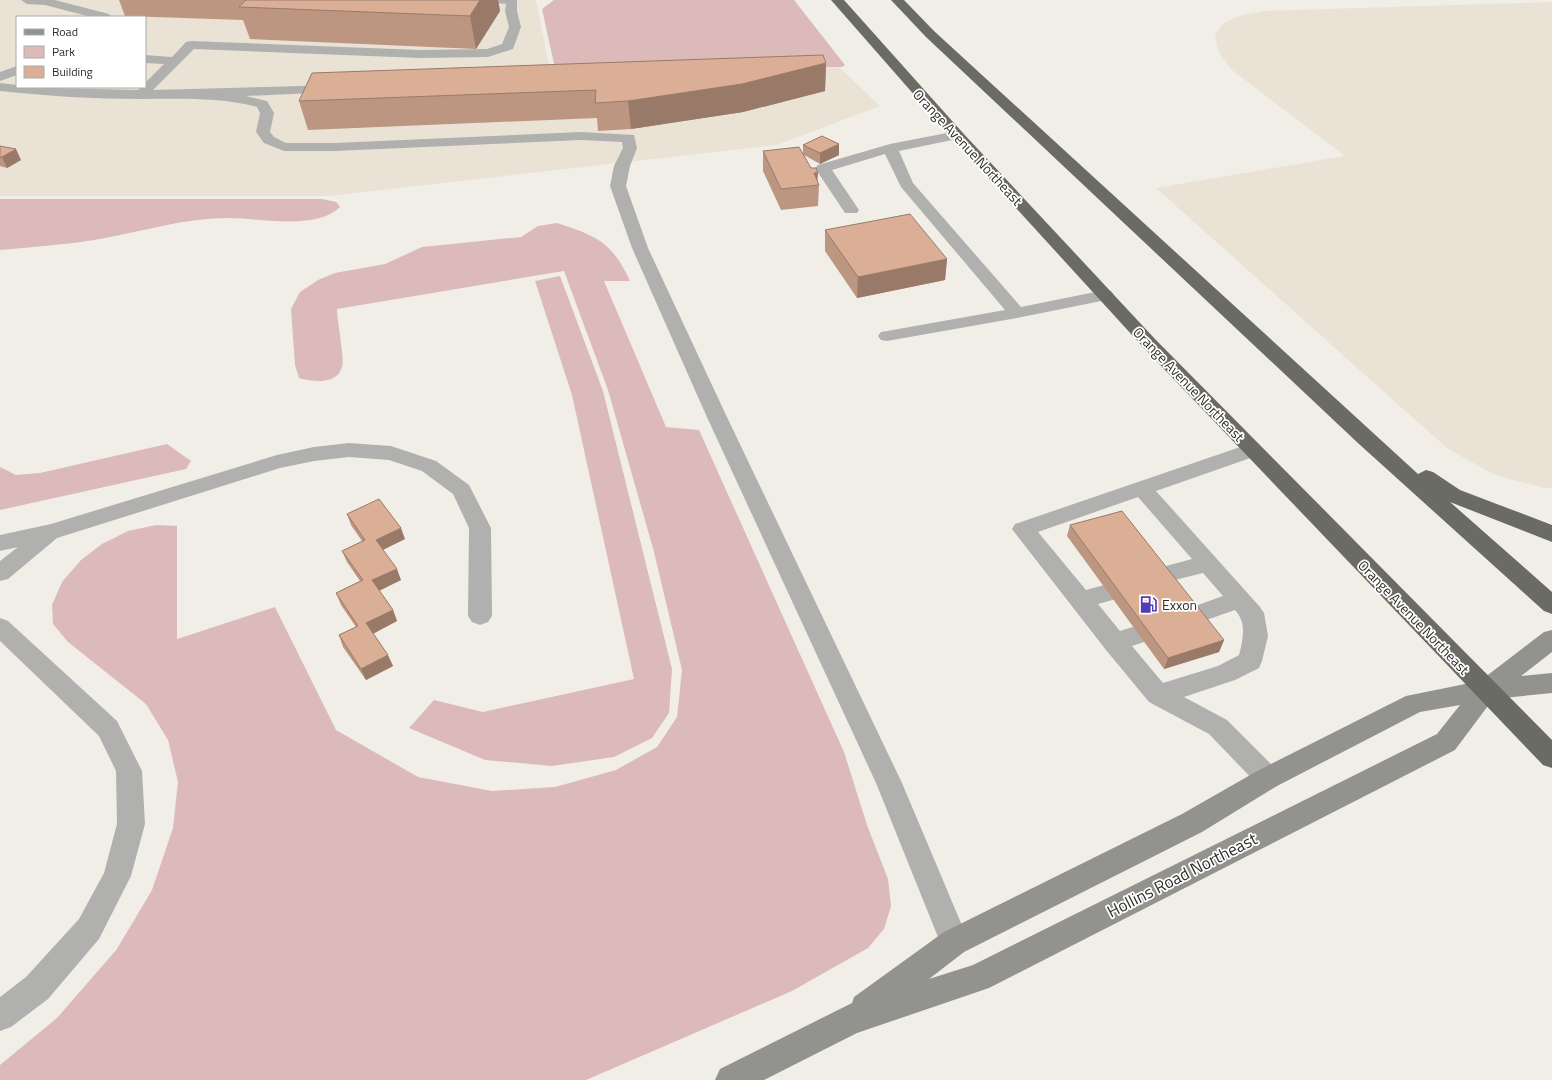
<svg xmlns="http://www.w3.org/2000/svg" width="1552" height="1080" viewBox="0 0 1552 1080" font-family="'Titillium Web',sans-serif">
  <rect width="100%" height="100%" fill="#f1eee7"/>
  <!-- built -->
  <path fill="#eae3d5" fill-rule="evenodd" d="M 0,0 L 536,0 L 551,75 L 840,68 L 880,106 L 777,145 L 329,196 L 0,196 ZM 17,17 L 145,17 L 145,87 L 17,87 Z
    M 1552,2 L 1552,488 L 1544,488 L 1495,475 L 1448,449 L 1156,188 L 1345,156 L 1232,70 L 1218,51 L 1215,35 L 1223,23 L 1242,15 L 1264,11 Z"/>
  <!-- green -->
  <path fill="#dcbab9" d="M 554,0 L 794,0 L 845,65 L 842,67 L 556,73 L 542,9 Z
    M 0,199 L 322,199 L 336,202 L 340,207 C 315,231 260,218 228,218 C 182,218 138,233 94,240 C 63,245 31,247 0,250 Z
    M 557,223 C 597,236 612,242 630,281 L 604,281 L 666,427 L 699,430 L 844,752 L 867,825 L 888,879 L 891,906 L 884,929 L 868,948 L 792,991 L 586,1080 L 0,1080 L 0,1065 L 57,1018 L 117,949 L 152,890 L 173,828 L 178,782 L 168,740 L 146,704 L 68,642 L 53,624 L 52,605 L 62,582 L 81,560 L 102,544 L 128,531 L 156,525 L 177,526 L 177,639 L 275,607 L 336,730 L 418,777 L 492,791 L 555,787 L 616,770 L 657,747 L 677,717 L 682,670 L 654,552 L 608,390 L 564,271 L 337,309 C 337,321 345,359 342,367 C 337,385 313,382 299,378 L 295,365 L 291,309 L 300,292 L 318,280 L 335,273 L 385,264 L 422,247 L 521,237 L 538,226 Z
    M 560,276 L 603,391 L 672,669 L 669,713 L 652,738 L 614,757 L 552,766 L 485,760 L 409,728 L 434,700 L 483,712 L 634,679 L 572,395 L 535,281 Z
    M 167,444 L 191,461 L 186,469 L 0,510 L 0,467 L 16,475 L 40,473 Z"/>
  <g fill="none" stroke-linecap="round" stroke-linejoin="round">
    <!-- lane -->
    <path fill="#b0b1ae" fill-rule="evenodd" d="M 21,0 L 55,0 L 109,14 L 111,17 L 91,17 L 45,5 L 27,4 Z
      M 493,0 L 517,0 L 517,11 L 521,27 L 513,49 L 488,57 L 420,58 L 194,49 L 153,90 L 339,85 L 341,88 L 339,91 L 334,92 L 246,96 L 267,101 L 274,113 L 270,132 L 274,137 L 286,143 L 335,143 L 581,132 L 634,135 L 637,148 L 630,166 L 626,186 L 648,248 L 726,415 L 902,783 L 969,942 L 964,952 L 954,956 L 944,952 L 876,783 L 706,415 L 632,248 L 610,186 L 614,166 L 623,148 L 622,142 L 581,140 L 335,151 L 284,151 L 264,143 L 256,132 L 260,113 L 257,107 C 218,97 180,99 141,99 C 94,99 47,96 0,91 L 0,83 L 17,85 L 17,87 L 138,90 L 141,87 L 145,87 L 145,83 L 164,64 L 145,63 L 145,55 L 172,57 L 186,42 L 191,41 L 420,50 L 487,49 L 502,44 L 509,27 L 505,11 L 506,4 L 495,3 Z
      M 17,66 L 17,75 L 0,81 L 0,72 Z
      M 957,131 L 962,132 L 964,135 L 962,138 L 899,151 L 913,183 L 1021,307 L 1105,290 L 1111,291 L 1114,295 L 1111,299 L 1017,318 L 887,341 L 881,340 L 878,336 L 881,332 L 887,331 L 1005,310 L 901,187 L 885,154 L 832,170 L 859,210 L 857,213 L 845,213 L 815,168 L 818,165 L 890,144 Z
      M 349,443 L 391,446 L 436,461 L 469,485 L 491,528 L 492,616 L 488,622 L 480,625 L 472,622 L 468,616 L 469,528 L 453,494 L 422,471 L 389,460 L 349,457 L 314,461 L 280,468 L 57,538 L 8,579 L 0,581 L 0,561 L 18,547 L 0,551 L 0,535 L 51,524 L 277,455 L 314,447 Z
      M 1252,443 L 1259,445 L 1262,450 L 1259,455 L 1156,491 L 1260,607 L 1264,613 L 1268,636 L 1262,661 L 1259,668 L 1235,680 L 1184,697 L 1227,720 L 1277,770 L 1281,778 L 1277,786 L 1268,789 L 1259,786 L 1209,734 L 1149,702 L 1106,650 L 1012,529 L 1015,524 ZM 1138,497 L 1192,559 L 1151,570 L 1148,576 L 1151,582 L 1159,584 L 1203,573 L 1223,596 L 1184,610 L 1180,616 L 1184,622 L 1192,625 L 1235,610 C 1247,623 1243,639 1239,655 L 1218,666 L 1163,683 L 1132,646 L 1147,641 L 1151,634 L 1147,627 L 1139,625 L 1120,631 L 1098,604 L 1116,599 L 1119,593 L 1116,587 L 1108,584 L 1086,590 L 1038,532 Z
      M 0,618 L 8,621 L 117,721 L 142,771 L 145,824 L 131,876 L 99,939 L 48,999 L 11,1027 L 0,1031 L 0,997 L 26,977 L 79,919 L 104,873 L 117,824 L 116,771 L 99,736 L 0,641 Z"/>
    <!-- secondary -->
    <path fill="#92938f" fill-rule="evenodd" d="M 1552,630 L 1552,652 L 1521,676 L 1552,673 L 1552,693 L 1493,699 L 1455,750 L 989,988 L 857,1033 L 764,1080 L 715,1080 L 720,1069 L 852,1003 L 854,997 L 944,932 L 1182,814 L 1259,770 L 1406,696 L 1480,681 L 1544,632 ZM 1460,705 L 1437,734 L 973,965 L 929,979 L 964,952 L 1202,832 L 1277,786 L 1420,712 Z"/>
    <!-- highway -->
    <path fill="#6a6b65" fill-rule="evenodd" d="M 831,0 L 844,0 L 962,132 L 1155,339 L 1552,740 L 1552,768 L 1543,765 L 1143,347 L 952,138 Z
      M 891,0 L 904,0 L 934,31 L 1418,474 L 1426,470 L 1433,472 L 1460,490 L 1552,525 L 1552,542 L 1450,502 L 1552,592 L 1552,614 L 1544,611 L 1359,444 L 926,37 Z"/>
  </g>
  <!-- wall -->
  <path fill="#bc9681" d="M 119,0 L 498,0 L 500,11 L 476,49 L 250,39 L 243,20 L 125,16 Z
    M 826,63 L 825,91 L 743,112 L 631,129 L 598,131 L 597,118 L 308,130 L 299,101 Z
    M 839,144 L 839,155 L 820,164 L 804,155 L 819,185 L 818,206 L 781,210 L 763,171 L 763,151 L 803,154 L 803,145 Z
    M 0,146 L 21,160 L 7,168 L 0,166 Z
    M 825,230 L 947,259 L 945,280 L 857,298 L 825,251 Z
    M 347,514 L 405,539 L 383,550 L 401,580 L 379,590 L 393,610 L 397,621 L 373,633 L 393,666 L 366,680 L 343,647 L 339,635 L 356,627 L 341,605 L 336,593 L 360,581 L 347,562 L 342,551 L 362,541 L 351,525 Z
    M 1070,525 L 1224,640 L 1219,652 L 1164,669 L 1067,536 Z"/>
  <!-- shaded-wall -->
  <path fill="#997a69" d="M 480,0 L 498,0 L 500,11 L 476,49 L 470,16 Z
    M 826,63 L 825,91 L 743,112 L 631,129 L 628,101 Z
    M 839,144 L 839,155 L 820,164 L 820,153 Z
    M 16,149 L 21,160 L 7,168 L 2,157 Z
    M 814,173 L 818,173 L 817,185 Z
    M 947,259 L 945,280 L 857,298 L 858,277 Z
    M 401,528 L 405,539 L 380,551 L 376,540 Z
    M 397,569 L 401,580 L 377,592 L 372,580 Z
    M 393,610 L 397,621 L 371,635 L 366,623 Z
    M 1224,640 L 1219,652 L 1164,669 L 1168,658 Z
    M 388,655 L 393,666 L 366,680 L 361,669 Z"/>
  <!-- building -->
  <path fill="#dbaf96" stroke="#997a69" d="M 246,0 L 480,0 L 470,16 L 239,7 Z
    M 823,55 L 826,63 L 742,84 L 628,101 L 595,103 L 596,90 L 299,101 L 312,73 Z
    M 822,136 L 839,144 L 820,153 L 803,145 Z
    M 0,146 L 16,149 L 2,157 L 0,157 Z
    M 799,147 L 811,168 L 816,168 L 818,173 L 814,173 L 819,185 L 781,189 L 763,151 Z
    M 910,214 L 947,259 L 858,277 L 825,230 Z
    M 379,499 L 401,528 L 376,540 L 397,569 L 372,580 L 393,610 L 366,623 L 388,655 L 361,669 L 339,635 L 358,626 L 336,593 L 363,580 L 342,551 L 365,540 L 347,514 Z
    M 1122,511 L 1224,640 L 1168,658 L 1070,525 Z"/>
  <!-- icons -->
  <defs>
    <symbol id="fuel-bare" viewBox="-9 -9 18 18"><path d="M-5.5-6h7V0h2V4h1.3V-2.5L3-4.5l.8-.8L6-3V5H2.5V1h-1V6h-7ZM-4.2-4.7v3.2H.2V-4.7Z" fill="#533bb3" stroke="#fff" stroke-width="2.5" paint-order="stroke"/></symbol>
  </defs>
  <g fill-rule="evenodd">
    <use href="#fuel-bare" x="1136" y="592" width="25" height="25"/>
  </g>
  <g text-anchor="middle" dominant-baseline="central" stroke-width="3.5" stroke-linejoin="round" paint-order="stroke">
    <!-- street labels -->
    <g font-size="14" fill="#2e2d2a" stroke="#fff">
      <text transform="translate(968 147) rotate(47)">Orange Avenue Northeast</text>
      <text transform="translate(1189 384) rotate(46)">Orange Avenue Northeast</text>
      <text transform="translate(1414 617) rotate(46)">Orange Avenue Northeast</text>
    </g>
    <!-- poi labels -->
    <g font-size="14" fill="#2e2d2a" stroke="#fff" text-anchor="start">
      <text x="1162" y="604">Exxon</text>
    </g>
    <!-- near-street labels -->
    <g font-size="17" fill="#2e2d2a" stroke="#fff">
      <text transform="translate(1182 875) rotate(-27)">Hollins Road Northeast</text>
    </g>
  </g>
  <!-- legend -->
  <rect x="16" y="16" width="130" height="72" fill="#ffffff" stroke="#ababaa"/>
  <rect x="24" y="29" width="20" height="6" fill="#92938f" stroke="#ababaa"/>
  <text x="52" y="36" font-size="12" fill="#2e2d2a">Road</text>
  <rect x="24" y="46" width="20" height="12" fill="#dcbab9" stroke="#ababaa"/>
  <text x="52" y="56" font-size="12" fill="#2e2d2a">Park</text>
  <rect x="24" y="66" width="20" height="12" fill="#dbaf96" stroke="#ababaa"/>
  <text x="52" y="76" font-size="12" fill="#2e2d2a">Building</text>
</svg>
